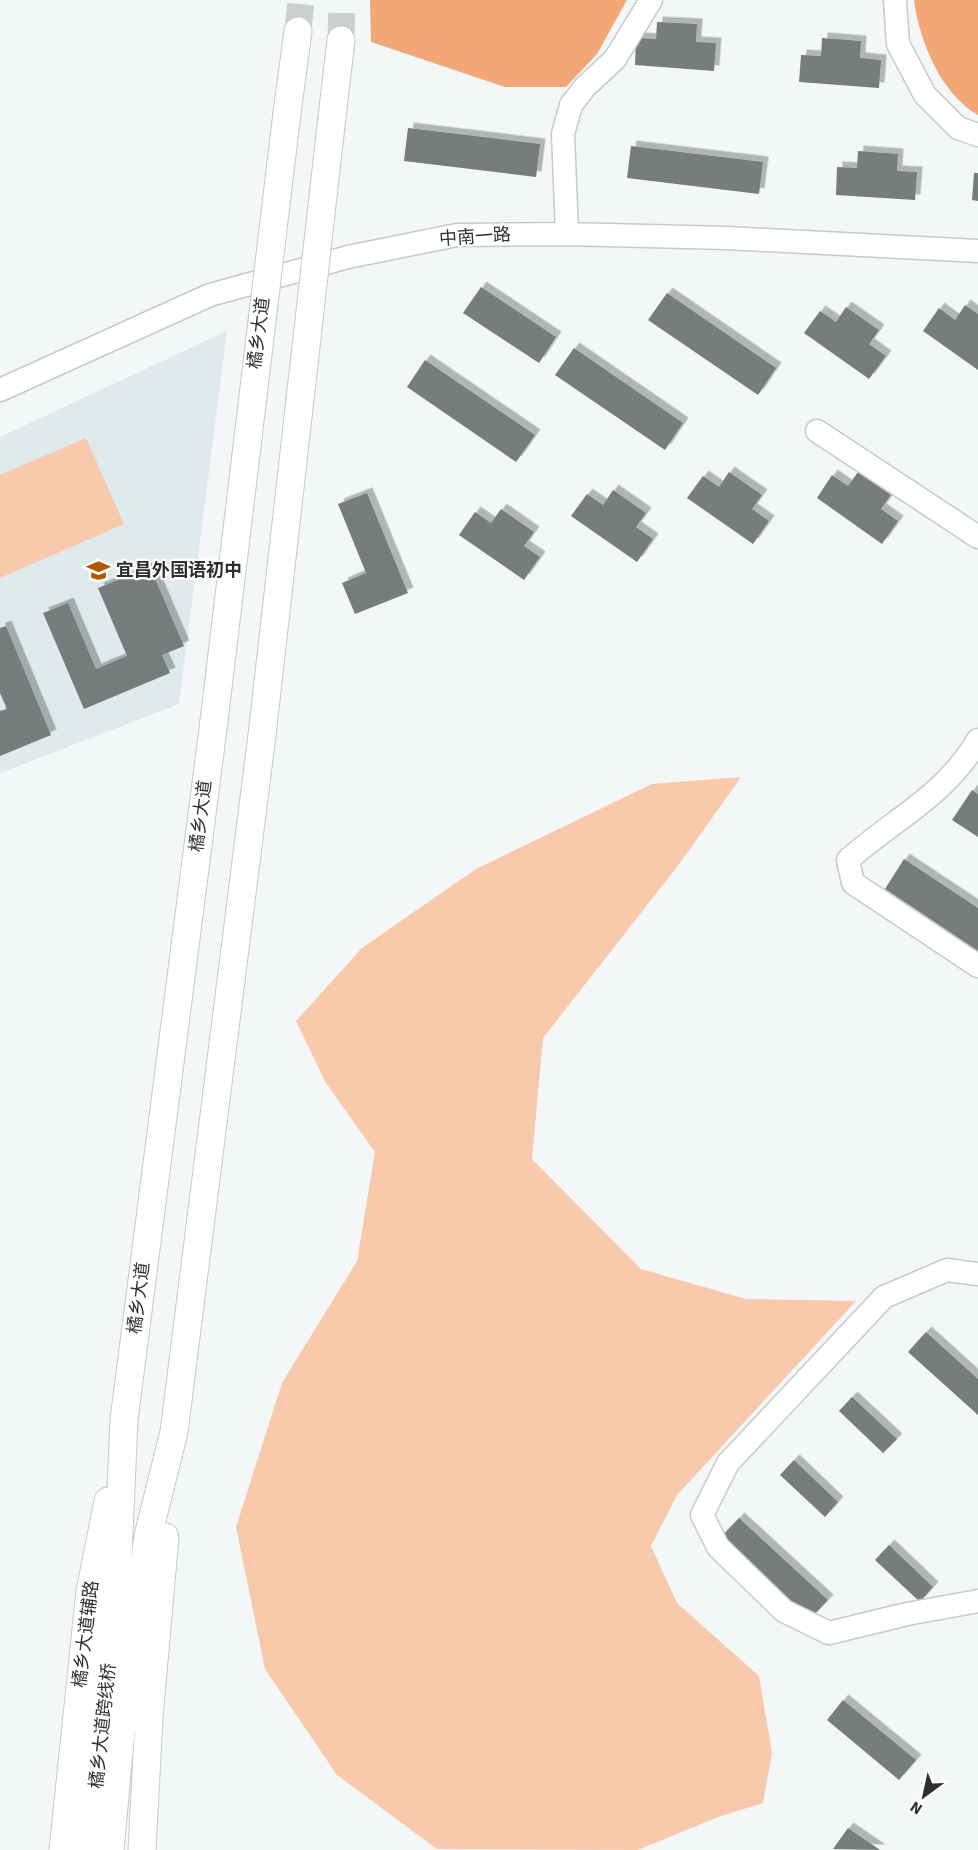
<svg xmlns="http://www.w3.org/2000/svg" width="978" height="1850" viewBox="0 0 978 1850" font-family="'Source Sans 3','Noto Sans SC',sans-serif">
  <defs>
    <filter id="shadow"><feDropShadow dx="5.5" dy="-5.5" stdDeviation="0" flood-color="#0004"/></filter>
  </defs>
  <rect width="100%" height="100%" fill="#f3f7f8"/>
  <!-- built -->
  <path fill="#deeaeb" d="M 227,331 L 179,704 L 0,773 L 0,437 Z"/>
  <!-- green -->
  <path fill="#f9c9ac" d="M 86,438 L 124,524 L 0,578 L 0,475 Z
    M 741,777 L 680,863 L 543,1038 L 532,1159 L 641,1269 L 746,1299 L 856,1301 L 677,1495 L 651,1546 L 677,1603 L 759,1676 L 772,1753 L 763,1803 L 718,1817 L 638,1850 L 437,1849 L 337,1775 L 265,1669 L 236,1527 L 282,1383 L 357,1261 L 375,1152 L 326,1083 L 296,1021 L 362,948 L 476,869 L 652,784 Z"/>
  <!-- forest -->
  <path fill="#f3a776" d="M 370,0 L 627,0 L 597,54 L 566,87 L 505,87 L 371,42 Z
    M 914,0 L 978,0 L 978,115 C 941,94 919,41 914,0 Z"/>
  <!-- building -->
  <path fill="#777b7b" filter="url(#shadow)" d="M 657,22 L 697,24 L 696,42 L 716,43 L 714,71 L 635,65 L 636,38 L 656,39 Z
    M 822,38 L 861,41 L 860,58 L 881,60 L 879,88 L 799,82 L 801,55 L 821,56 Z
    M 408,128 L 540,144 L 536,177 L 404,161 Z
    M 631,146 L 763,162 L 759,194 L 627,178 Z
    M 858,151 L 898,154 L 897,171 L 917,172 L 915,200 L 836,195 L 837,167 L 857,168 Z
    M 974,173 L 978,173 L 978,201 L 972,200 Z
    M 481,287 L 556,337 L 539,363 L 463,313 Z
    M 667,293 L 776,368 L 758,395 L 648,320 Z
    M 965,305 L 978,314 L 978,370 L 923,331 L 939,308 L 955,320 Z
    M 846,307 L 879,330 L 869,344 L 886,356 L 869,379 L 804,333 L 820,311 L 836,322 Z
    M 574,348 L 683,423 L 665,450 L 555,375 Z
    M 425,360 L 535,435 L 516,462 L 407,387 Z
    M 729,472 L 762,495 L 752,509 L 769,521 L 753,544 L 687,498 L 703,476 L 719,487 Z
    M 858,472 L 891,495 L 881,509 L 898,521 L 882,544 L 817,498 L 832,475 L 848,486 Z
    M 613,490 L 646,513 L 636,527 L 653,539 L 637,562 L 571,516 L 587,494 L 603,505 Z
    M 367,493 L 408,593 L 355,614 L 342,583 L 366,573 L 338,504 Z
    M 501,509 L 534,532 L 524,546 L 540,557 L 524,580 L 459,535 L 475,512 L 491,523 Z
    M 150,567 L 184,646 L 162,655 L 170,673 L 84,709 L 43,613 L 68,603 L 96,669 L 127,656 L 98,588 Z
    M 6,626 L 51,735 L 0,756 L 0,711 L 7,709 L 0,693 L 0,628 Z
    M 972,790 L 978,794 L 978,837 L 952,820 Z
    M 904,859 L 978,908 L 978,951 L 885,889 Z
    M 926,1332 L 978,1379 L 978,1415 L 908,1352 Z
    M 852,1397 L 897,1439 L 883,1453 L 839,1411 Z
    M 794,1460 L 838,1502 L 825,1517 L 780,1475 Z
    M 739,1518 L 828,1600 L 810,1619 L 720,1538 Z
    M 889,1545 L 933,1587 L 920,1602 L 875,1560 Z
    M 843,1700 L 916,1760 L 899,1780 L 827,1720 Z
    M 848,1828 L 880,1850 L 833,1849 Z"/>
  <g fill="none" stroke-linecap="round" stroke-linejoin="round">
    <!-- major-tunnel -->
    <path stroke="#cccfd0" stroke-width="27" stroke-dasharray="27 14" stroke-linecap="butt" d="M 298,31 L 301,0
      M 341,40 L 342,0"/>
    <defs>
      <path id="minor" d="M 895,0 L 898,44 L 925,95 L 958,128 L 978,135
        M 567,234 L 563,134 L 571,105 L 585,87 L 615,59 L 651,0
        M 0,390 L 210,295 L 348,257 L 457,235 L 567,234 L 727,238 L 978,251
        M 817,431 L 978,537
        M 978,740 C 944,797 895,818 848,860 L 853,883 L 978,966
        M 978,1274 L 947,1270 L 884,1297 L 728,1463 L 702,1515 L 718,1547 L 784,1611 L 829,1633 L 907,1614 L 978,1601"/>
      <path id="major" d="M 287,113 L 298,31
        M 332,117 L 341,40
        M 63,1850 L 90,1591 L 108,1501
        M 90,1850 L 116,1602 L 124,1420 L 214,721
        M 110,1850 L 121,1731 L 148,1536 L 174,1432 L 262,735
        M 142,1850 L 149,1718 L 165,1537"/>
    </defs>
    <!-- minor casing -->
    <use href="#minor" stroke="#c6caca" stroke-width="25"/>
    <!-- major casing -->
    <use href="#major" stroke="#c6caca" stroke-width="29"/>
    <!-- minor -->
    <use href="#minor" stroke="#fff" stroke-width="22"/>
    <!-- major -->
    <use href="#major" stroke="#fff" stroke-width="27"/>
    <defs>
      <path id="major-bridge" d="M 214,721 L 287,113
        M 262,735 L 332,117"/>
    </defs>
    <!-- major-bridge casing -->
    <use href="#major-bridge" stroke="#c6caca" stroke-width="29" stroke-linecap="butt"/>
    <!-- major-bridge -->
    <use href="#major-bridge" stroke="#fff" stroke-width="27"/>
  </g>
  <!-- icons -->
  <defs>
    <symbol id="school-bare" viewBox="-9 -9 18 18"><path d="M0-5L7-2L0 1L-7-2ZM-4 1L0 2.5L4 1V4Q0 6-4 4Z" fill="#b45800" stroke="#fff" stroke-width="2.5" paint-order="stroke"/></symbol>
  </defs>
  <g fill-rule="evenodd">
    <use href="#school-bare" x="82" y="554" width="33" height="33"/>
  </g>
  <g text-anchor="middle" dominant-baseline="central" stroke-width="4.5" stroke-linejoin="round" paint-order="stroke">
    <!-- street labels -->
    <g font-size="18" fill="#2e2f2f" stroke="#fff">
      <text transform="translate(475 237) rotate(-4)">中南一路</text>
      <text transform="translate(259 333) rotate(-83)">橘乡大道</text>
      <text transform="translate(201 816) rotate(-83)">橘乡大道</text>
      <text transform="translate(139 1298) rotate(-83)">橘乡大道</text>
      <text transform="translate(86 1634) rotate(-83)">橘乡大道辅路</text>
      <text transform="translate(103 1726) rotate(-84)">橘乡大道跨线桥</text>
    </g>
    <!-- poi labels -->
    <g font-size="18" font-weight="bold" fill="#2e2f2f" stroke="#fff" text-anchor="start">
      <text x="116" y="570">宜昌外国语初中</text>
    </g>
  </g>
  <!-- north arrow -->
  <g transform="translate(924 1796) rotate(213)" stroke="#ffffff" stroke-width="4.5" paint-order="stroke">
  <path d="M0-4.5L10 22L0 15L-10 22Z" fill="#2e2f2f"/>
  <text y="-9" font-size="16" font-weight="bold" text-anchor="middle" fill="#2e2f2f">N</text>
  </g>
</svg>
